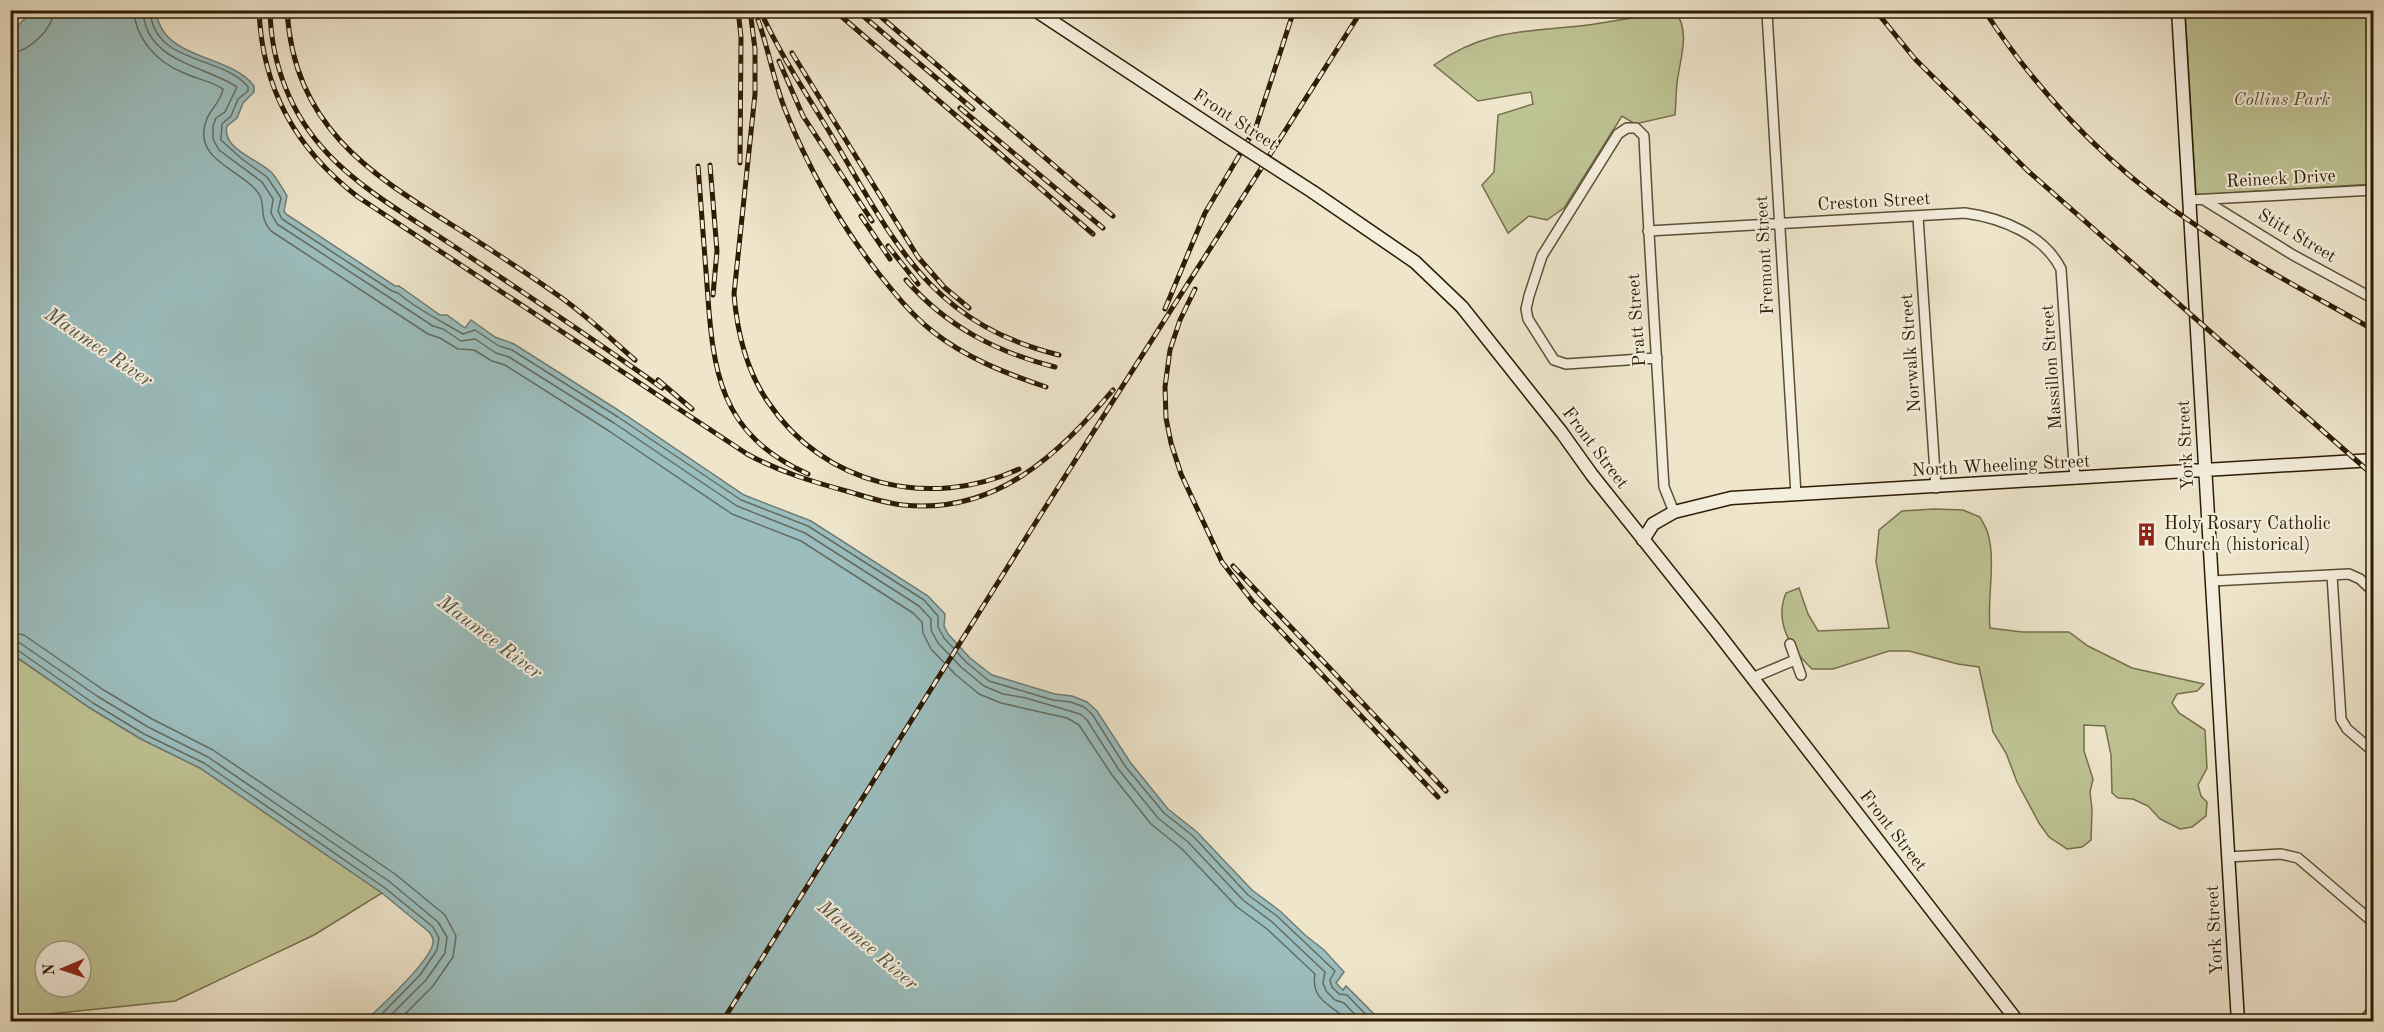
<svg xmlns="http://www.w3.org/2000/svg" width="2384" height="1032" viewBox="0 0 2384 1032" font-family="'Old Standard TT',serif">
  <rect width="100%" height="100%" fill="#eee5cb"/>
  <filter id="stains"><feTurbulence type="fractalNoise" baseFrequency=".00333" numOctaves="4"/><feColorMatrix values="0 0 0 0 .2 0 0 0 0 .09 0 0 0 0 .02 0 0 0 .5 -.17"/></filter>
  <radialGradient id="worn" r=".72"><stop offset=".6" stop-color="#630" stop-opacity="0"/><stop offset="1" stop-color="#630" stop-opacity=".3"/></radialGradient>
  <!-- green -->
  <path fill="#bec394" stroke="#766f4c" stroke-width="1.5" fill-rule="evenodd" d="M 1675,11 C 1691,32 1680,58 1677,83 C 1676,93 1676,105 1675,115 L 1635,124 L 1622,116 L 1564,208 L 1547,220 L 1529,216 L 1508,233 L 1482,185 L 1494,172 L 1498,115 L 1533,104 L 1531,92 L 1478,101 L 1434,65 C 1487,28 1528,32 1588,25 C 1617,21 1646,15 1675,11 Z
    M 2185,11 L 2373,11 L 2373,184 L 2196,195 Z
    M 1934,509 L 1963,510 L 1980,517 C 1983,523 1987,529 1988,534 C 1996,561 1987,599 1990,628 L 2022,632 L 2069,632 L 2088,646 L 2132,668 L 2204,684 L 2197,691 L 2177,694 L 2172,703 L 2179,713 L 2205,730 L 2207,768 L 2198,785 L 2201,796 L 2207,802 L 2206,816 L 2192,827 L 2180,829 L 2160,819 L 2148,806 L 2133,799 L 2118,798 L 2112,793 L 2111,755 L 2105,726 L 2084,725 L 2084,751 L 2093,779 L 2090,792 L 2092,809 L 2091,840 L 2082,847 L 2067,849 L 2049,837 L 2039,823 L 2017,782 L 2006,753 L 1993,732 L 1979,667 L 1958,664 L 1909,651 L 1889,651 L 1833,669 L 1812,669 C 1791,649 1774,622 1786,593 L 1799,588 L 1808,614 L 1818,631 L 1889,628 L 1876,562 L 1879,530 L 1902,511 Z
    M 10,653 L 90,708 L 141,739 L 200,768 L 382,893 L 314,935 L 175,1001 L 39,1015 L 28,1021 L 11,1021 ZM 45,951 L 81,951 L 81,987 L 45,987 Z"/>
  <!-- water -->
  <path fill="#9bbdbd" stroke="#6f7c73" stroke-width="1.5" d="M 34,10 L 156,11 C 162,61 229,53 254,86 L 254,92 L 243,103 L 237,118 L 227,126 C 221,148 257,159 271,172 C 277,178 282,188 287,196 L 284,211 L 286,214 L 395,286 L 399,286 L 440,315 L 447,315 L 465,328 L 471,320 L 495,337 L 514,344 L 621,412 L 744,495 L 811,521 L 928,596 L 945,614 L 944,626 L 948,634 L 970,658 L 992,675 L 1055,694 L 1072,696 L 1087,702 L 1097,711 L 1130,762 L 1168,809 L 1197,832 L 1252,890 L 1280,911 L 1305,935 L 1324,950 L 1344,972 L 1336,983 L 1343,990 L 1346,986 L 1381,1021 L 365,1021 C 379,1008 436,957 433,940 C 433,938 430,933 429,932 L 382,893 L 200,768 L 141,739 L 90,708 L 11,653 L 10,33 Z"/>
  <g fill="none" stroke-linecap="round" stroke-linejoin="round">
    <!-- shore -->
    <path stroke="#646c60" stroke-width="1.5" d="M 134,10 C 135,39 158,63 184,73 C 197,79 211,81 223,89 C 221,102 210,109 206,121 C 193,158 236,168 256,190 C 268,203 257,216 271,231 L 428,334 L 440,338 L 458,349 L 474,350 L 492,361 L 505,365 L 609,431 L 732,514 L 801,541 L 913,613 L 922,622 L 923,633 L 931,649 L 955,674 L 979,694 L 1001,703 L 1067,718 L 1079,725 L 1112,775 L 1151,824 L 1182,849 L 1237,907 L 1267,929 L 1315,974 C 1310,1001 1334,1006 1350,1022
      M 143,10 C 145,62 204,65 237,87 L 225,112 L 216,118 L 213,126 L 213,139 L 219,150 L 262,182 L 273,199 L 271,213 L 277,224 L 433,326 L 443,329 L 461,341 L 475,339 L 496,353 L 509,357 L 614,423 L 737,506 L 805,533 L 919,606 L 931,619 L 931,630 L 938,643 L 961,667 L 984,686 L 1003,694 L 1026,698 L 1080,714 L 1087,720 L 1119,770 L 1158,818 L 1188,842 L 1243,900 L 1272,922 L 1325,972 L 1323,983 L 1326,991 L 1335,1000 L 1344,1003 L 1362,1022
      M 150,10 C 153,65 223,55 248,87 L 248,91 L 238,99 L 231,116 L 222,124 L 221,140 L 242,159 L 267,177 L 281,198 L 278,211 L 282,219 L 392,291 L 398,293 C 418,310 441,321 463,334 L 475,330 L 499,346 L 512,350 L 618,417 L 741,500 L 808,526 L 924,600 L 938,616 L 938,627 L 944,638 L 966,662 L 989,681 L 1053,700 L 1071,702 L 1084,707 L 1092,714 L 1125,766 L 1164,813 L 1193,836 L 1248,895 L 1277,916 L 1335,971 L 1330,980 L 1332,987 L 1339,994 L 1347,995 L 1373,1022
      M 10,53 C 29,52 53,29 54,10
      M 10,632 L 24,635 L 102,689 L 152,719 L 213,750 L 395,874 L 445,915 L 456,936 L 453,957 L 433,986 L 397,1022
      M 10,641 L 20,643 L 97,696 L 148,727 L 208,757 L 390,882 L 438,922 L 447,937 L 445,953 L 426,980 L 384,1022
      M 10,648 L 16,649 L 93,703 L 144,734 L 204,763 L 385,888 L 433,927 L 439,938 L 437,950 L 420,975 L 374,1022"/>
    <defs>
      <path id="street" d="M 1767,13 L 1796,495
        M 2190,200 L 2374,190
        M 2204,200 L 2293,255 L 2374,299
        M 1918,217 L 1936,488
        M 1648,231 L 1965,213 C 2002,218 2044,235 2061,269 L 2075,479
        M 1657,358 L 1566,364 L 1554,360 L 1528,319 L 1526,309 L 1529,296 L 1542,256 L 1618,134 L 1627,128 L 1636,128 L 1644,136 C 1649,248 1657,359 1663,471 L 1664,487 L 1674,512
        M 2332,575 L 2341,719 L 2347,729 L 2374,752
        M 2212,581 L 2349,574 L 2360,579 L 2374,592
        M 1790,644 L 1801,675
        M 1752,678 L 1795,660
        M 2228,857 L 2281,854 L 2298,858 L 2374,923
        M 2362,1022 L 2374,1009"/>
      <path id="secondary" d="M 1035,10 L 1223,134
        M 2178,10 L 2238,1022
        M 1313,192 L 1415,262 L 1462,307 L 1562,433 L 1592,475 L 1714,628 L 2018,1022
        M 1643,540 L 1653,524 L 1674,512 L 1731,498 L 2374,460"/>
    </defs>
    <!-- street casing -->
    <use href="#street" stroke="#5d4e35" stroke-width="12"/>
    <!-- secondary casing -->
    <use href="#secondary" stroke="#2d1b03" stroke-width="15"/>
    <!-- street -->
    <use href="#street" stroke="#f4eedd" stroke-width="9"/>
    <!-- secondary -->
    <use href="#secondary" stroke="#f4eedd" stroke-width="12"/>
    <defs>
      <path id="rail" d="M 259,10 C 262,89 296,149 358,197 L 747,454 C 780,472 813,482 850,492 C 867,497 884,503 903,505 C 996,515 1058,455 1113,390
        M 270,10 C 271,64 291,115 328,154 C 363,191 410,217 452,245 C 523,292 593,339 662,388
        M 287,10 C 295,144 393,185 491,250 C 514,265 537,280 559,296 C 586,315 610,338 635,360
        M 738,10 L 741,37 L 740,163
        M 750,10 L 755,49 L 755,94 L 734,294 C 737,332 746,370 768,402 C 824,486 930,510 1019,469
        M 760,10 C 780,55 808,96 833,138 C 895,243 930,323 1059,355
        M 834,10 L 1093,234
        M 856,10 L 973,109
        M 873,10 L 1113,216
        M 1875,10 L 1915,59 L 2028,171 L 2374,476
        M 1984,10 C 2040,96 2112,170 2197,226 C 2253,264 2314,296 2374,330
        M 758,20 C 769,50 774,83 786,112 C 810,172 839,223 879,274 C 895,294 911,314 932,331 C 966,358 1005,373 1046,387
        M 792,53 L 918,257 L 944,287 L 969,308
        M 779,61 L 803,116 L 872,221
        M 960,108 L 1103,228
        M 710,165 L 717,251 L 713,295
        M 698,166 C 701,206 704,245 707,285 C 713,372 719,434 808,474
        M 861,216 L 890,259
        M 888,246 L 918,284
        M 906,280 C 946,326 996,352 1055,367
        M 1195,289 L 1180,320 L 1170,350 L 1165,387 L 1166,418 L 1171,443 L 1181,474 L 1222,562 L 1253,602 L 1438,797
        M 1165,309 L 1205,213 L 1256,127 L 1294,10
        M 658,380 L 692,409
        M 1233,566 L 1446,791
        M 722,1022 L 1029,533 L 1362,10"/>
    </defs>
    <!-- rail casing -->
    <use href="#rail" stroke="#2d1b03" stroke-width="5"/>
    <!-- rail -->
    <use href="#rail" stroke="#f4eedd" stroke-width="3" stroke-dasharray="9" stroke-linecap="butt"/>
    <defs>
      <path id="secondary-bridge" d="M 1223,134 L 1313,192"/>
    </defs>
    <!-- secondary-bridge casing -->
    <use href="#secondary-bridge" stroke="#2d1b03" stroke-width="15" stroke-linecap="butt"/>
    <!-- secondary-bridge -->
    <use href="#secondary-bridge" stroke="#f4eedd" stroke-width="12"/>
  </g>
  <!-- icons -->
  <defs>
    <symbol id="building-bare" viewBox="-9 -9 18 18"><path d="M-4-6H4V6H1V3H-1V6H-4ZM-2.5-4.3h1.7v1.8h-1.7ZM.8-4.3h1.7v1.8H.8ZM-2.5-1h1.7V.8h-1.7ZM.8-1h1.7V.8H.8Z" fill="#8f2418" stroke="#f4eedd" stroke-width="2.5" paint-order="stroke"/></symbol>
  </defs>
  <g fill-rule="evenodd">
    <use href="#building-bare" x="2130" y="518" width="33" height="33"/>
  </g>
  <g text-anchor="middle" dominant-baseline="central" stroke-width="4.5" stroke-linejoin="round" paint-order="stroke">
    <!-- park labels -->
    <g font-size="18" font-style="italic" fill="#584d2e" stroke="#f4eedd">
      <text x="2282" y="100">Collins Park</text>
    </g>
    <!-- street labels -->
    <g font-size="18" fill="#2d1b03" stroke="#f4eedd">
      <text transform="translate(1235 120) rotate(33)">Front Street</text>
      <text transform="translate(2281 179) rotate(-3)">Reineck Drive</text>
      <text transform="translate(1874 202) rotate(-3)">Creston Street</text>
      <text transform="translate(2297 236) rotate(31)">Stitt Street</text>
      <text transform="translate(1765 255) rotate(-93)">Fremont Street</text>
      <text transform="translate(1637 320) rotate(-94)">Pratt Street</text>
      <text transform="translate(1911 353) rotate(-94)">Norwalk Street</text>
      <text transform="translate(2052 367) rotate(-94)">Massillon Street</text>
      <text transform="translate(2186 445) rotate(-93)">York Street</text>
      <text transform="translate(1595 448) rotate(53)">Front Street</text>
      <text transform="translate(2001 466) rotate(-3)">North Wheeling Street</text>
      <text transform="translate(1893 831) rotate(52)">Front Street</text>
      <text transform="translate(2215 930) rotate(-93)">York Street</text>
    </g>
    <!-- poi labels -->
    <g font-size="18" fill="#2d1b03" stroke="#f4eedd" text-anchor="start">
      <text x="2164" y="524">Holy Rosary Catholic<tspan x="2164" dy="21">Church (historical)</tspan></text>
    </g>
    <!-- water labels -->
    <g font-size="20" font-style="italic" fill="#545444" stroke="#f4eedd">
      <text transform="translate(98 348) rotate(34)">Maumee River</text>
      <text transform="translate(489 638) rotate(37)">Maumee River</text>
      <text transform="translate(867 946) rotate(41)">Maumee River</text>
    </g>
  </g>
  <!-- margin -->
  <rect width="2384" height="1032" fill="none" stroke="#eee5cb" stroke-width="36"/>
  <rect x="12" y="12" width="2360" height="1008" fill="none" stroke="#2d1b03" stroke-width="3"/>
  <rect x="18" y="18" width="2348" height="996" fill="none" stroke="#2d1b03" stroke-width="1.5"/>
  <!-- north arrow -->
  <g transform="translate(63 969) rotate(268)"><circle r="28" fill="#f4eedd" stroke="#a49a86" stroke-width="1.5"/>
  <path d="M0-4.5L10 22L0 15L-10 22Z" fill="#8f2418"/>
  <text y="-9" font-size="16" font-weight="bold" text-anchor="middle" fill="#2d1b03">N</text>
  </g>
  <rect width="100%" height="100%" filter="url(#stains)"/>
  <rect width="100%" height="100%" fill="url(#worn)"/>
</svg>
